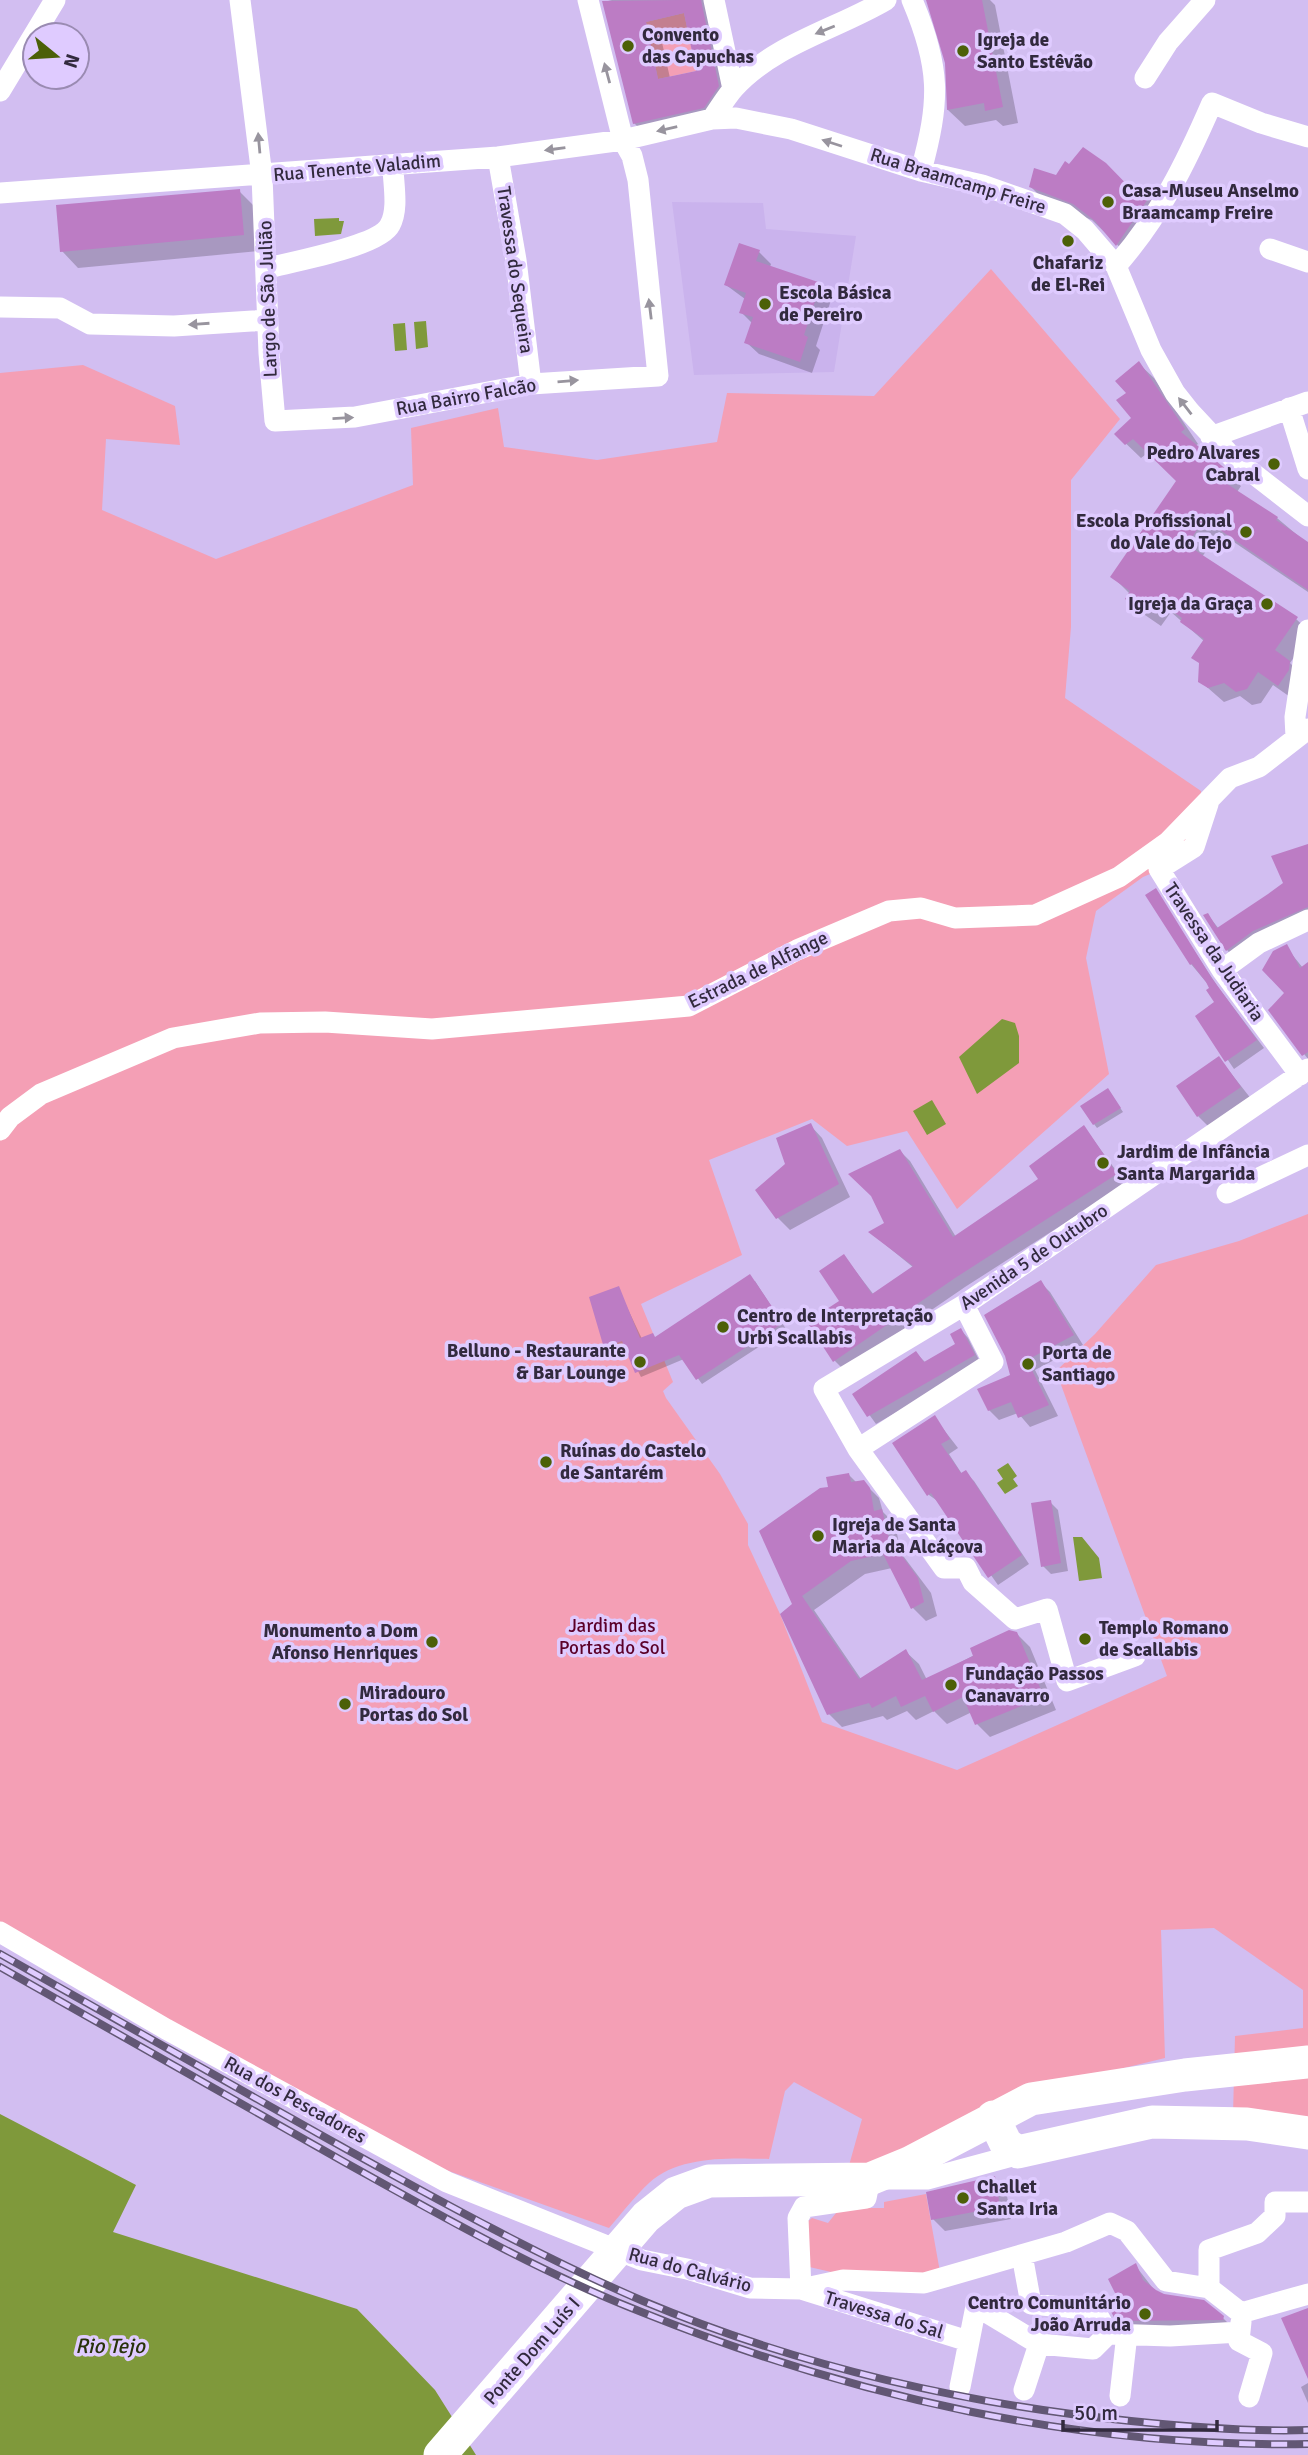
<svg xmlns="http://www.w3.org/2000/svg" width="1308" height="2455" viewBox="0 0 1308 2455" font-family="Signika,sans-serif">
  <rect width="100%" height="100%" fill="#d2bef1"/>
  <!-- built -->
  <path fill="#cab3ed" d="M 672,202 L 763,203 L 766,229 L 856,236 L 834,372 L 694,375 Z"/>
  <!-- green -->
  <path fill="#f49fb5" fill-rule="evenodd" d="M 684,13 L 696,71 L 658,79 L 646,22 Z
    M 991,269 L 1120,419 L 1071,480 L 1071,627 L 1065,698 L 1201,791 L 1204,851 L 1143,877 L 1096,911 L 1086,958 L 1109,1074 L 957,1209 L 907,1131 L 847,1146 L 812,1119 L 709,1160 L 742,1255 L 641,1304 L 673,1382 L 663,1391 L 666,1398 L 720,1474 L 748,1524 L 748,1545 L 780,1614 L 822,1722 L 957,1770 L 1167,1676 L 1056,1371 L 1095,1334 L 1156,1265 L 1239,1241 L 1308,1214 L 1308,2123 L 1233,2115 L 1235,2036 L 1303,2028 L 1303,1990 L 1214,1928 L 1161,1930 L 1165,2058 L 1083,2078 L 888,2165 L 848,2169 L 862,2119 L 794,2082 L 785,2091 L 769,2159 C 731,2158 679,2155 649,2183 C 635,2196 622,2213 609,2228 L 398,2153 L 0,1926 L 0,373 L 83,365 L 175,406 L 180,445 L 106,439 L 102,510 L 216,559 L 413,485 L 411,428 L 498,408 L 504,447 L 597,460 L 717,442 L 727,393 L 874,396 ZM 1002,1019 L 1019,1036 L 1019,1063 Z
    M 926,2194 L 940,2272 L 853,2277 L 805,2266 L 807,2222 L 812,2218 L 828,2223 L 840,2208 L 884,2208 L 884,2202 Z"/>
  <!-- water -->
  <path fill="#7f993b" d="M 339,218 L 339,221 L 344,221 L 341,234 L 315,236 L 314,219 Z
    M 426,321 L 428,347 L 416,349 L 414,322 Z
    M 405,323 L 407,350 L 395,351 L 393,324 Z
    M 1002,1019 L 1015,1023 L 1019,1036 L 1019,1063 L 977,1094 L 959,1057 Z
    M 932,1100 L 946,1124 L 927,1135 L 913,1111 Z
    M 1008,1463 L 1017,1476 L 1013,1479 L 1018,1486 L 1005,1494 L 997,1483 L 1003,1479 L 997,1470 Z
    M 1073,1537 L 1082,1537 L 1099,1558 L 1102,1578 L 1079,1581 Z
    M 0,2114 L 136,2185 L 113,2232 L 357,2309 L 435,2390 L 476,2455 L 0,2455 Z"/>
  <!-- shadow -->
  <path fill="#0003" fill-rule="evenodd" d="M 612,0 L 721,0 L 734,103 L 651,140 L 634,123 L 604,2 ZM 690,32 L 698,72 L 670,78 L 661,38 Z
    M 928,0 L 990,0 L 995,5 L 1018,123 L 1003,126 L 996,120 L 965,126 L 948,110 L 947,62 Z
    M 1031,187 L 1142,202 L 1151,191 L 1169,208 L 1133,260 L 1092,220 L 1047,203 Z
    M 239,191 L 255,207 L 260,251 L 78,268 L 62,251 Z
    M 759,252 L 771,264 L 770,267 L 820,285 L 832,297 L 816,346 L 820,350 L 812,373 L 759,354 L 746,342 L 753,324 L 741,312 L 745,299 L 726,285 Z
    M 1139,364 L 1154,378 L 1198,444 L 1195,446 L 1241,486 L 1237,492 L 1277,518 L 1308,544 L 1308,592 L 1219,532 L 1202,557 L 1296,619 L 1308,630 L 1308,637 L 1290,663 L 1304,677 L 1293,699 L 1273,685 L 1261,703 L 1252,705 L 1240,696 L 1224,702 L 1200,681 L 1205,642 L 1171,612 L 1161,626 L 1142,613 L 1127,599 L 1130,594 L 1113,577 L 1178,481 L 1149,452 L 1141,458 L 1116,434 L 1134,419 L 1128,393 Z
    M 1308,846 L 1308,918 L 1236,959 L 1227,950 L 1208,915 L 1219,929 L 1285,884 Z
    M 1155,891 L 1218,987 L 1264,1048 L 1234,1069 L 1198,1016 L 1216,1003 L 1211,988 L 1191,964 L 1147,896 Z
    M 1286,947 L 1303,968 L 1308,964 L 1308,1059 L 1271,1011 L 1286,993 Z
    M 1219,1058 L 1252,1100 L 1210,1128 L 1198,1116 Z
    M 1111,1094 L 1123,1112 L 1097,1128 L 1094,1124 Z
    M 810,1125 L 822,1138 L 850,1197 L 790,1230 L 778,1218 L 787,1164 Z
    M 1084,1127 L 1126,1184 L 965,1287 L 844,1370 L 835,1361 L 844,1256 L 874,1295 L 914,1268 L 871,1233 L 886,1224 L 900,1151 L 910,1161 L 956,1237 L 1040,1179 Z
    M 755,1281 L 786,1329 L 702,1384 L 684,1359 L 641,1377 L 625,1346 L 611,1351 L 606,1347 L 618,1288 L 642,1339 L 656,1339 Z
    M 1040,1282 L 1050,1292 L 1083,1345 L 1035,1370 L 1058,1416 L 1030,1427 L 1018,1413 L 999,1420 L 989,1410 L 1012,1377 Z
    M 961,1330 L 968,1338 L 981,1364 L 876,1424 L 855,1395 L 916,1353 L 926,1363 L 958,1344 Z
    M 934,1417 L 958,1448 L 949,1454 L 962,1474 L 965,1472 L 974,1481 L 1029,1564 L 998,1585 L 939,1502 L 929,1495 Z
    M 849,1475 L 857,1483 L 863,1482 L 879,1498 L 883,1512 L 895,1524 L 901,1553 L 931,1593 L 937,1616 L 926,1621 L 913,1608 L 892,1568 L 865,1574 L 814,1610 L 861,1679 L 905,1651 L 919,1664 L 927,1680 L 1016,1633 L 1030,1647 L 1056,1710 L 990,1737 L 977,1724 L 972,1712 L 947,1724 L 934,1711 L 916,1720 L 907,1711 L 887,1720 L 883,1716 L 842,1727 L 829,1714 L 794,1605 L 830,1488 Z
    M 1050,1502 L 1058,1510 L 1068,1571 L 1051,1574 L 1043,1566 Z
    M 994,2178 L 1006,2190 L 1011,2219 L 945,2231 L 933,2219 Z
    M 1135,2265 L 1155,2291 L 1222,2317 L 1235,2330 L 1130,2333 L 1117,2320 L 1125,2309 Z
    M 1308,2383 L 1308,2403 L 1301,2387 Z"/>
  <!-- building -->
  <path fill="#bc7cc4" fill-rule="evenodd" d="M 681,0 L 701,0 L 719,86 L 704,108 L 633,124 L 602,1 ZM 684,13 L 696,71 L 658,79 L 646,22 Z
    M 926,0 L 982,0 L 1003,107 L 985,111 L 984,103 L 947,110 L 945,63 Z
    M 1083,147 L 1106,163 L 1141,199 L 1151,189 L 1154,190 L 1116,246 L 1095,221 L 1073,204 L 1029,187 L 1034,168 L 1056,175 L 1065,161 L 1069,164 Z
    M 240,189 L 244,235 L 60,252 L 56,205 Z
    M 739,243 L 760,250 L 756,261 L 821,283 L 804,335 L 808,337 L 800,362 L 744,343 L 753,317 L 739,313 L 746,293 L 724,285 Z
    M 1139,361 L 1185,429 L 1181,432 L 1227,470 L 1221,480 L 1278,517 L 1276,520 L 1308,542 L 1308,590 L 1204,519 L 1187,545 L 1298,617 L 1275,650 L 1290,661 L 1289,670 L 1278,686 L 1258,672 L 1247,689 L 1236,692 L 1224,683 L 1208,688 L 1198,682 L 1199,663 L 1191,658 L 1204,639 L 1180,622 L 1182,618 L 1156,599 L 1146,613 L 1125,599 L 1130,591 L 1110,577 L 1176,481 L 1133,439 L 1125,445 L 1114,434 L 1131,418 L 1116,400 L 1126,393 L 1115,381 Z
    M 1308,844 L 1308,907 L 1253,931 L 1226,951 L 1203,915 L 1208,913 L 1217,928 L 1268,894 L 1283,883 L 1271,856 Z
    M 1156,888 L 1211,977 L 1257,1040 L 1225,1062 L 1195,1016 L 1214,1002 L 1206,990 L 1209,988 L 1206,982 L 1192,964 L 1190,965 L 1145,895 Z
    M 1287,944 L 1300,968 L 1308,962 L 1308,1052 L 1302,1056 L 1268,1010 L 1284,993 L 1262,970 L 1273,951 Z
    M 1219,1056 L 1241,1087 L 1197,1117 L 1176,1086 Z
    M 1108,1088 L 1121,1108 L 1093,1125 L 1080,1106 Z
    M 811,1123 L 839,1184 L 776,1219 L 755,1190 L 785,1164 L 776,1138 Z
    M 1084,1125 L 1117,1174 L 955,1278 L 833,1362 L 807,1322 L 839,1301 L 819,1271 L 844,1254 L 872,1294 L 913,1266 L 868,1232 L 884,1223 L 871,1196 L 848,1174 L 900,1149 L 953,1237 L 1038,1179 L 1029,1166 Z
    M 750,1274 L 783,1323 L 696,1380 L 679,1355 L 635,1373 L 622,1341 L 604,1348 L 589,1297 L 619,1286 L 640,1338 L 653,1333 L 655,1337 Z
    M 1041,1280 L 1074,1335 L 1027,1360 L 1049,1405 L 1018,1418 L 1011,1402 L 988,1411 L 977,1389 L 1010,1375 L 1005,1356 L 984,1315 Z
    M 961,1328 L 975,1355 L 867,1417 L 852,1394 L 916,1351 L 924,1362 L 955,1344 L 950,1334 Z
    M 935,1415 L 950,1439 L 941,1444 L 961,1473 L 966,1470 L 1022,1555 L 988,1578 L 931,1493 L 927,1496 L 892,1443 Z
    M 849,1473 L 851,1482 L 864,1480 L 870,1488 L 874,1511 L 882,1509 L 889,1538 L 918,1578 L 924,1602 L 911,1609 L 883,1554 L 851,1561 L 802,1596 L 859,1679 L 906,1649 L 922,1680 L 973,1656 L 970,1648 L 1009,1630 L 1017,1632 L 1044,1697 L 975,1725 L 963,1697 L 933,1712 L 925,1696 L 901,1707 L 896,1696 L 872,1708 L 869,1703 L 827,1715 L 780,1614 L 792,1604 L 759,1531 L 820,1488 L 828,1487 L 826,1477 Z
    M 1051,1500 L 1061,1563 L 1041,1567 L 1031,1503 Z
    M 995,2176 L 1000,2207 L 931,2220 L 926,2192 Z
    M 1136,2263 L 1143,2280 L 1156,2290 L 1164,2294 L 1204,2300 L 1224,2316 L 1223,2320 L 1116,2321 L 1108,2306 L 1122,2307 L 1108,2279 Z
    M 1308,2308 L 1308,2379 L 1281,2318 Z"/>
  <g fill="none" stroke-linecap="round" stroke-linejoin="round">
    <!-- street -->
    <path stroke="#fff" stroke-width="21" d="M 240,0 L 262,176 L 269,353 L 275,421 L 355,417 L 531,384 L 658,376 L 638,180 L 632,156 L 623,140 L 588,0
      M 714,0 L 733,89
      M 912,0 C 941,68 940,101 921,171
      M 1145,78 L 1168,42 L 1205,0
      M 0,91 L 55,0
      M 712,119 C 719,109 726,97 734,88 C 774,44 837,29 886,0
      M 498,157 L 516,260 L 531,384
      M 0,193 L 498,157 L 623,140 L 712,119 L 736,118 L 791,129 L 921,171 L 982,185 L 1065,214 L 1085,230 L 1116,266 L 1151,350 L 1175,393 L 1190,412 L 1232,457 L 1308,516
      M 1270,249 L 1308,262
      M 1116,266 C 1160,216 1186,163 1212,103 L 1261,123 L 1308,137
      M 268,268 C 291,262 380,246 390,225 C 399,209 393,183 393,166
      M 0,307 L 60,308 L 90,324 L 174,326 L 267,320
      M 1289,408 L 1308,469
      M 1211,437 L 1308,402
      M 1296,737 L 1295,717 L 1308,630
      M 1208,804 L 1194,847 L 1159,869 L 1222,970 L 1300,1075
      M 1222,970 L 1259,943 L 1308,920
      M 0,1130 L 10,1117 L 41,1094 L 173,1038 L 260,1023 L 325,1022 L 432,1029 L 689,1006 L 797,950 L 889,911 L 921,908 L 955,918 L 1035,915 L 1119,877 L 1168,842 L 1230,778 L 1259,767 L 1308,729
      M 1227,1193 L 1308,1155
      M 858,1449 L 993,1362 L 964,1305
      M 1135,1656 L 1067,1681 L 1047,1609 L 1015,1619 L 973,1582 L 966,1568 L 944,1568 L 858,1449 L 824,1389 L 964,1305 L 1308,1069
      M 0,1932 L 166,2029 L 447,2182 L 642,2260 L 687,2269 L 750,2288 L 801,2289 L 843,2280 L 924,2283 L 1066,2242 L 1110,2223 L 1127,2231 L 1166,2281 L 1209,2288 L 1241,2313
      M 1022,2255 L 1031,2304 L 1095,2310 L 1108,2334
      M 1209,2288 L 1209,2250 L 1257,2233 L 1275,2216 L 1275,2202 L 1308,2202
      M 1241,2313 L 1308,2294
      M 1241,2322 L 1239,2341 L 1262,2353 L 1249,2397
      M 1108,2334 L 1170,2336 L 1240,2332
      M 968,2341 L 801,2289 L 798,2218 L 804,2207 L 866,2198 L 870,2179 L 927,2179 L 1027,2152
      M 960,2387 L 976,2306 L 1039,2344 L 1093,2349 L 1108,2334
      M 1024,2390 L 1039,2344
      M 1120,2396 L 1127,2334"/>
    <!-- primary -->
    <path stroke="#fff" stroke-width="33" d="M 993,2117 L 1006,2144 L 1018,2152 L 1152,2122 L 1247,2124 L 1308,2133
      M 440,2455 L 646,2217 L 676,2193 L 709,2181 L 870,2179 L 909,2163 L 1031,2099 L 1185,2075 L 1308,2062"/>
    <defs>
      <path id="rail" d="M 0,1954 C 109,2015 218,2077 328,2139 C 431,2196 534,2254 643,2301 C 798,2366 964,2404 1131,2421 C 1189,2427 1249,2432 1308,2430
        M 0,1967 C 115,2032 231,2098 346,2163 C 443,2217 541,2273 644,2313 C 854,2397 1081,2448 1308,2444"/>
    </defs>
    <!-- rail casing -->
    <use href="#rail" stroke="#625774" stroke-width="8"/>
    <!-- rail -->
    <use href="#rail" stroke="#dfcbff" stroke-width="5" stroke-dasharray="16" stroke-linecap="butt"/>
  </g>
  <!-- one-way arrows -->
  <defs><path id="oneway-solid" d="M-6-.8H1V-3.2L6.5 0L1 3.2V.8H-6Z" transform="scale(1.75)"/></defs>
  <g fill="#98949e">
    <use href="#oneway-solid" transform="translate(825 30) rotate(158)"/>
    <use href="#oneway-solid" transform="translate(607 73) rotate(-105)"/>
    <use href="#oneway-solid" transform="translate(667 129) rotate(167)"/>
    <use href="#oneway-solid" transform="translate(259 143) rotate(-95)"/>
    <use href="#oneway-solid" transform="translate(832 143) rotate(-162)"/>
    <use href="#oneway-solid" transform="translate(555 149) rotate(172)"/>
    <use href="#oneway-solid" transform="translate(650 309) rotate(-97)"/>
    <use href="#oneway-solid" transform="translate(199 324) rotate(176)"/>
    <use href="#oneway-solid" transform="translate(568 381) rotate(-5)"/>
    <use href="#oneway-solid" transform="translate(1185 406) rotate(-128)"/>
    <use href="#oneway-solid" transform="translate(343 418) rotate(-3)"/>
  </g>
  <!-- markers -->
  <g fill="#4c6008" stroke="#dfcbff" stroke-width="2.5">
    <circle cx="628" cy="46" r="7"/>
    <circle cx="963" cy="51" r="7"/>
    <circle cx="1108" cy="202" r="7"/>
    <circle cx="1068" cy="241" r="7"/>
    <circle cx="765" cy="304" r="7"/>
    <circle cx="1274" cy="464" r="7"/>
    <circle cx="1246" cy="532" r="7"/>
    <circle cx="1267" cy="604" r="7"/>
    <circle cx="1103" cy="1163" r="7"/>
    <circle cx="723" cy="1327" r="7"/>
    <circle cx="640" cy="1362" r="7"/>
    <circle cx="1028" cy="1364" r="7"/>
    <circle cx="546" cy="1462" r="7"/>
    <circle cx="818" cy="1536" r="7"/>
    <circle cx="1085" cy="1639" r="7"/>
    <circle cx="432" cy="1642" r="7"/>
    <circle cx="951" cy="1685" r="7"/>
    <circle cx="345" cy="1704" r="7"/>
    <circle cx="963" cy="2198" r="7"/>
    <circle cx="1145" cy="2314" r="7"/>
  </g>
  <g text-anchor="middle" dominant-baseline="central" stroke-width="7" stroke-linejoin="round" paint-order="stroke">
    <!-- poi labels -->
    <g font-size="19" font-weight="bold" fill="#322a3e" stroke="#dfcbff" text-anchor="start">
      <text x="642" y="35">Convento<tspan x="642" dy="22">das Capuchas</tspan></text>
      <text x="977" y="40">Igreja de<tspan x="977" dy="22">Santo Estêvão</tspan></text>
      <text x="1122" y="191">Casa-Museu Anselmo<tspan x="1122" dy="22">Braamcamp Freire</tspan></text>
      <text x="1068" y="263" text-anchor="middle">Chafariz<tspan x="1068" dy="22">de El-Rei</tspan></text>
      <text x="779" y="293">Escola Básica<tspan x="779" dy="22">de Pereiro</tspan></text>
      <text x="1260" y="453" text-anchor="end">Pedro Alvares<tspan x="1260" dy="22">Cabral</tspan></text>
      <text x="1232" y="521" text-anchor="end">Escola Profissional<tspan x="1232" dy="22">do Vale do Tejo</tspan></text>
      <text x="1253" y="604" text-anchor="end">Igreja da Graça</text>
      <text x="1117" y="1152">Jardim de Infância<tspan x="1117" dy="22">Santa Margarida</tspan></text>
      <text x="737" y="1316">Centro de Interpretação<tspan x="737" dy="22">Urbi Scallabis</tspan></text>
      <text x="626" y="1351" text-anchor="end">Belluno - Restaurante<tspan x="626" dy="22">&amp; Bar Lounge</tspan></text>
      <text x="1042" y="1353">Porta de<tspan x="1042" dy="22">Santiago</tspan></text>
      <text x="560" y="1451">Ruínas do Castelo<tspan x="560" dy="22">de Santarém</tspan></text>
      <text x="832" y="1525">Igreja de Santa<tspan x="832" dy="22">Maria da Alcáçova</tspan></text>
      <text x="1099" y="1628">Templo Romano<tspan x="1099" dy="22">de Scallabis</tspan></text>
      <text x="418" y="1631" text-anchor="end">Monumento a Dom<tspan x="418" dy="22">Afonso Henriques</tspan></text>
      <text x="965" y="1674">Fundação Passos<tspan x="965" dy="22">Canavarro</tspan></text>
      <text x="359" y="1693">Miradouro<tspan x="359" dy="22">Portas do Sol</tspan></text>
      <text x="977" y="2187">Challet<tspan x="977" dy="22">Santa Iria</tspan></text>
      <text x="1131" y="2303" text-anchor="end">Centro Comunitário<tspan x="1131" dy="22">João Arruda</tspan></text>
    </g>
    <!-- street labels -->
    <g font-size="19" fill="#322a3e" stroke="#dfcbff">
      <text transform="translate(357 168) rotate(-5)">Rua Tenente Valadim</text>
      <text transform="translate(958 181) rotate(17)">Rua Braamcamp Freire</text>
      <text transform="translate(515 270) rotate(82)">Travessa do Sequeira</text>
      <text transform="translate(268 299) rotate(-92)">Largo de São Julião</text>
      <text transform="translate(466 397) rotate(-10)">Rua Bairro Falcão</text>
      <text transform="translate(1214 952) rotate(56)">Travessa da Judiaria</text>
      <text transform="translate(758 970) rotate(-26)">Estrada de Alfange</text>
      <text transform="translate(1034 1257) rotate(-34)">Avenida 5 de Outubro</text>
      <text transform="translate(295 2100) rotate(29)">Rua dos Pescadores</text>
      <text transform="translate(690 2270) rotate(15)">Rua do Calvário</text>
      <text transform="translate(884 2315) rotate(17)">Travessa do Sal</text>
      <text transform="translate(532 2351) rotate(-49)">Ponte Dom Luís I</text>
    </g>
    <!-- park labels -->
    <g font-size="19" fill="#5c0029" stroke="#dfcbff">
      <text x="612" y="1626">Jardim das<tspan x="612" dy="22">Portas do Sol</tspan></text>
    </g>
    <!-- water labels -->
    <g font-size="21" font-style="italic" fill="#28320a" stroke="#dfcbff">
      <text x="110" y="2346">Rio Tejo</text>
    </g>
  </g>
  <!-- north arrow -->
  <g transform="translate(56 56) rotate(108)"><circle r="33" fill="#dfcbff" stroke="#9a8bb2" stroke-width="2"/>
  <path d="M0-5L12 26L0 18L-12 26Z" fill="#4c6008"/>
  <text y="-10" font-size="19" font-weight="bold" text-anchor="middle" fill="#322a3e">N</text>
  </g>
  <!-- scale -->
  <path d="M1063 2420v10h154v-10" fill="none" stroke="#322a3e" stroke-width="3.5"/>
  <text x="1074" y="2420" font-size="21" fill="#322a3e" stroke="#dfcbff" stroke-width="5" paint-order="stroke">50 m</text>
</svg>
